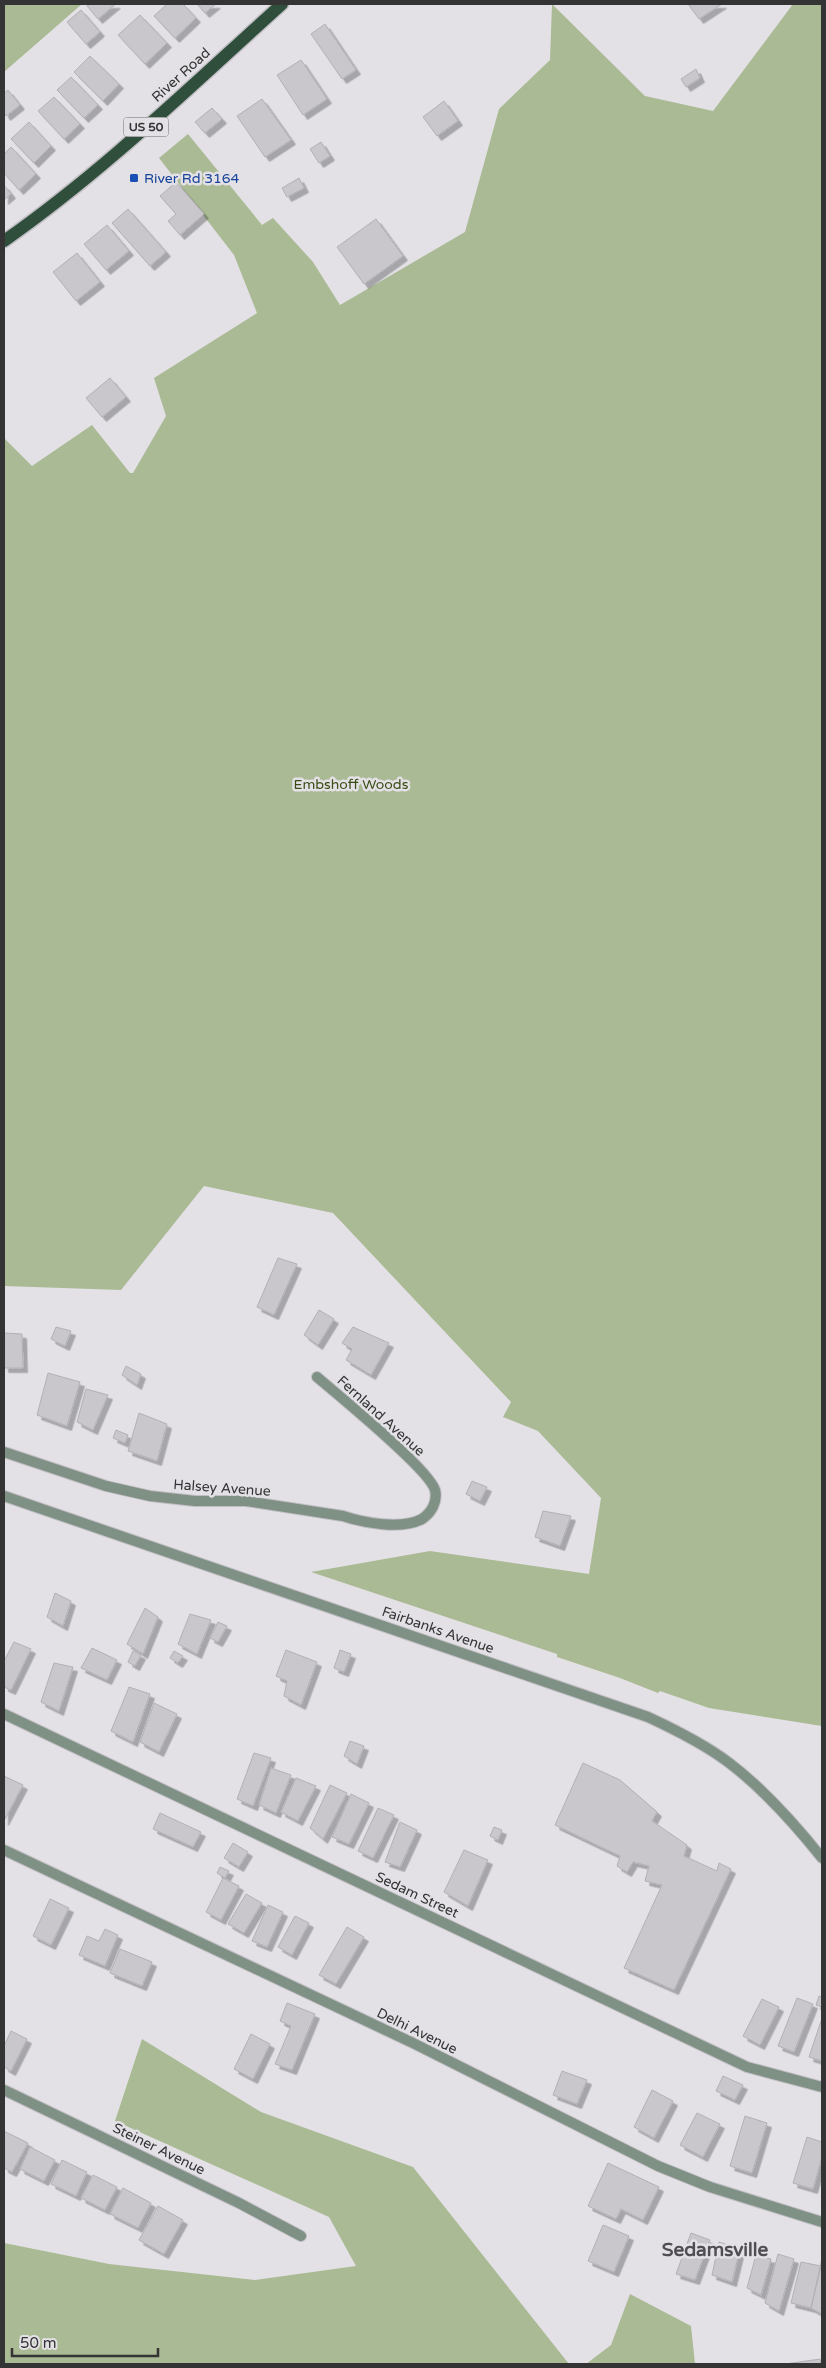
<svg xmlns="http://www.w3.org/2000/svg" width="826" height="2368" viewBox="0 0 826 2368" font-family="'Varela Round',sans-serif">
  <defs>
    <filter id="shadow"><feDropShadow dx="4.5" dy="4.5" stdDeviation="0" flood-color="#0004"/></filter>
  </defs>
  <rect width="100%" height="100%" fill="#e3e1e6"/>
  <!-- green -->
  <path fill="#aaba94" d="M 4,4 L 82,4 L 4,72 Z
    M 552,4 L 645,96 L 713,111 L 793,4 L 822,4 L 822,1726 L 709,1708 L 660,1691 L 658,1693 L 620,1678 L 557,1657 L 557,1654 L 311,1572 L 430,1551 L 589,1574 L 601,1498 L 538,1431 L 503,1417 L 511,1402 L 333,1213 L 204,1186 L 121,1290 L 4,1286 L 4,438 L 32,466 L 92,425 L 130,473 L 133,473 L 166,416 L 154,378 L 257,313 L 234,255 L 159,158 L 188,134 L 262,225 L 273,218 L 313,262 L 340,305 L 465,232 L 499,109 L 550,60 Z
    M 142,2039 L 261,2112 L 413,2167 L 569,2364 L 4,2364 L 4,2243 L 109,2264 L 255,2280 L 356,2266 L 329,2217 L 115,2121 Z
    M 630,2294 L 691,2326 L 695,2364 L 586,2364 L 611,2345 Z"/>
  <!-- building -->
  <path fill="#c9c7cc" stroke="#b2b0b5" filter="url(#shadow)" d="M 90,4 L 116,4 L 98,19 L 87,6 Z
    M 167,4 L 183,4 L 196,18 L 175,38 L 154,16 Z
    M 197,4 L 216,4 L 205,13 Z
    M 688,4 L 722,4 L 699,19 Z
    M 81,10 L 100,32 L 86,44 L 67,22 Z
    M 140,15 L 167,43 L 145,64 L 118,35 Z
    M 325,24 L 356,70 L 342,79 L 311,34 Z
    M 90,56 L 119,84 L 103,101 L 74,72 Z
    M 301,60 L 327,99 L 303,115 L 277,75 Z
    M 696,69 L 700,78 L 686,87 L 681,79 Z
    M 71,77 L 98,105 L 84,118 L 57,90 Z
    M 8,90 L 20,105 L 6,116 L 4,113 L 4,93 Z
    M 54,97 L 80,124 L 64,139 L 38,111 Z
    M 262,99 L 291,140 L 265,157 L 237,116 Z
    M 444,101 L 458,121 L 437,136 L 423,117 Z
    M 212,108 L 222,119 L 205,133 L 195,122 Z
    M 29,122 L 51,146 L 34,163 L 11,139 Z
    M 321,142 L 330,156 L 319,163 L 310,149 Z
    M 11,147 L 36,174 L 19,190 L 4,173 L 4,154 Z
    M 299,178 L 304,188 L 287,197 L 282,188 Z
    M 176,182 L 204,214 L 180,235 L 168,221 L 176,214 L 160,196 Z
    M 4,185 L 11,194 L 4,200 Z
    M 128,209 L 166,252 L 150,266 L 112,223 Z
    M 376,219 L 403,256 L 364,284 L 337,247 Z
    M 107,225 L 129,251 L 106,270 L 84,244 Z
    M 77,253 L 100,282 L 76,301 L 53,272 Z
    M 110,378 L 126,397 L 102,417 L 86,398 Z
    M 278,1258 L 297,1264 L 274,1315 L 257,1307 Z
    M 319,1310 L 334,1319 L 318,1345 L 304,1335 Z
    M 56,1327 L 71,1331 L 65,1346 L 51,1339 Z
    M 353,1327 L 389,1343 L 371,1375 L 346,1360 L 352,1349 L 342,1343 Z
    M 4,1333 L 22,1334 L 23,1368 L 4,1368 Z
    M 126,1366 L 141,1374 L 137,1385 L 122,1375 Z
    M 48,1373 L 80,1382 L 67,1426 L 37,1415 Z
    M 86,1389 L 108,1395 L 93,1430 L 77,1422 Z
    M 139,1413 L 167,1424 L 157,1461 L 128,1451 Z
    M 116,1430 L 128,1435 L 125,1443 L 113,1438 Z
    M 472,1481 L 487,1487 L 480,1501 L 466,1494 Z
    M 543,1511 L 571,1516 L 560,1546 L 535,1537 Z
    M 55,1593 L 71,1601 L 63,1626 L 47,1617 Z
    M 145,1608 L 158,1617 L 143,1654 L 127,1644 Z
    M 190,1614 L 211,1620 L 197,1654 L 178,1644 Z
    M 218,1622 L 227,1626 L 218,1642 L 210,1638 Z
    M 14,1642 L 31,1649 L 11,1690 L 4,1687 L 4,1661 Z
    M 92,1648 L 117,1660 L 107,1680 L 81,1668 Z
    M 286,1650 L 317,1662 L 301,1705 L 284,1696 L 287,1681 L 276,1676 Z
    M 340,1650 L 351,1654 L 344,1672 L 334,1668 Z
    M 133,1651 L 141,1655 L 135,1666 L 128,1662 Z
    M 174,1651 L 183,1656 L 178,1663 L 170,1658 Z
    M 54,1663 L 73,1667 L 59,1711 L 41,1702 Z
    M 129,1687 L 150,1694 L 133,1742 L 111,1731 Z
    M 154,1703 L 177,1714 L 159,1752 L 140,1742 Z
    M 350,1741 L 364,1746 L 357,1764 L 344,1756 Z
    M 254,1753 L 271,1758 L 253,1806 L 237,1799 Z
    M 583,1763 L 620,1780 L 657,1812 L 652,1821 L 687,1845 L 684,1856 L 717,1871 L 719,1863 L 731,1869 L 674,1990 L 624,1968 L 662,1885 L 645,1881 L 649,1866 L 633,1862 L 627,1872 L 617,1866 L 620,1856 L 555,1825 Z
    M 271,1768 L 291,1775 L 276,1813 L 259,1805 Z
    M 4,1776 L 23,1785 L 4,1821 Z
    M 296,1778 L 316,1786 L 298,1821 L 281,1812 Z
    M 330,1785 L 347,1793 L 323,1839 L 310,1828 Z
    M 351,1794 L 369,1803 L 349,1844 L 332,1837 Z
    M 378,1808 L 394,1815 L 373,1858 L 358,1851 Z
    M 160,1813 L 201,1832 L 193,1847 L 153,1829 Z
    M 400,1822 L 417,1830 L 400,1867 L 385,1862 Z
    M 494,1827 L 502,1830 L 498,1840 L 490,1836 Z
    M 233,1843 L 248,1852 L 239,1867 L 224,1858 Z
    M 464,1850 L 488,1860 L 468,1906 L 444,1892 Z
    M 220,1867 L 229,1871 L 225,1878 L 217,1873 Z
    M 223,1878 L 239,1886 L 221,1920 L 206,1912 Z
    M 246,1894 L 262,1903 L 244,1933 L 228,1924 Z
    M 50,1899 L 69,1908 L 51,1945 L 33,1936 Z
    M 268,1905 L 283,1912 L 267,1947 L 252,1941 Z
    M 295,1916 L 309,1923 L 292,1955 L 278,1947 Z
    M 347,1927 L 364,1937 L 336,1984 L 319,1975 Z
    M 105,1929 L 118,1935 L 105,1966 L 79,1955 L 87,1936 L 99,1941 Z
    M 120,1949 L 152,1962 L 142,1986 L 110,1973 Z
    M 819,1996 L 822,1997 L 822,2007 L 816,2005 Z
    M 797,1998 L 813,2004 L 794,2052 L 778,2046 Z
    M 762,1999 L 779,2007 L 760,2045 L 743,2036 Z
    M 287,2003 L 315,2014 L 292,2070 L 275,2064 L 291,2026 L 280,2021 Z
    M 821,2021 L 822,2022 L 822,2061 L 809,2057 Z
    M 11,2031 L 27,2039 L 11,2071 L 4,2067 L 4,2046 Z
    M 251,2034 L 270,2044 L 253,2079 L 234,2069 Z
    M 562,2071 L 587,2080 L 577,2104 L 553,2095 Z
    M 723,2076 L 743,2085 L 735,2100 L 716,2091 Z
    M 652,2090 L 673,2101 L 654,2138 L 634,2127 Z
    M 697,2113 L 720,2124 L 703,2157 L 680,2145 Z
    M 745,2116 L 767,2123 L 752,2173 L 730,2166 Z
    M 4,2131 L 28,2143 L 12,2172 L 4,2168 Z
    M 807,2137 L 822,2142 L 822,2157 L 813,2189 L 793,2183 Z
    M 30,2147 L 55,2160 L 44,2181 L 20,2169 Z
    M 62,2160 L 87,2172 L 76,2196 L 51,2184 Z
    M 608,2163 L 659,2187 L 643,2220 L 621,2209 L 616,2219 L 588,2206 Z
    M 93,2175 L 117,2187 L 105,2210 L 81,2198 Z
    M 123,2188 L 151,2203 L 138,2228 L 110,2214 Z
    M 158,2206 L 183,2220 L 164,2254 L 139,2240 Z
    M 603,2225 L 629,2236 L 614,2272 L 588,2261 Z
    M 691,2233 L 710,2240 L 695,2280 L 676,2274 Z
    M 719,2242 L 740,2249 L 732,2282 L 712,2275 Z
    M 778,2254 L 794,2259 L 779,2311 L 765,2303 Z
    M 756,2255 L 771,2259 L 761,2295 L 747,2288 Z
    M 822,2258 L 822,2314 L 811,2308 Z
    M 801,2262 L 821,2266 L 811,2308 L 791,2303 Z
    M 820,2359 L 821,2364 L 785,2364 Z"/>
  <g fill="none" stroke-linecap="round" stroke-linejoin="round">
    <defs>
      <path id="minor" d="M 4,1452 L 106,1486 L 150,1496 L 195,1501 L 246,1501 L 343,1516 C 364,1523 402,1530 422,1519 C 431,1513 438,1502 435,1490 C 429,1469 338,1395 317,1377
        M 4,1714 L 747,2067 L 822,2087
        M 4,1850 L 413,2043 L 658,2166 L 710,2187 L 822,2222
        M 4,2090 L 239,2203 L 301,2236"/>
      <path id="tertiary" d="M 4,1496 L 648,1717 C 676,1730 704,1744 728,1762 C 764,1789 794,1823 822,1858"/>
      <path id="primary" d="M 4,241 C 104,171 191,86 282,4"/>
    </defs>
    <!-- minor casing -->
    <use href="#minor" stroke="#c0bec3" stroke-width="12"/>
    <!-- tertiary casing -->
    <use href="#tertiary" stroke="#c0bec3" stroke-width="12"/>
    <!-- primary casing -->
    <use href="#primary" stroke="#c0bec3" stroke-width="15"/>
    <!-- minor -->
    <use href="#minor" stroke="#7f9085" stroke-width="10"/>
    <!-- tertiary -->
    <use href="#tertiary" stroke="#7f9085" stroke-width="10"/>
    <!-- primary -->
    <use href="#primary" stroke="#2f4e3c" stroke-width="12"/>
  </g>
  <!-- markers -->
  <rect fill="#1a4fb4" stroke="#e3e1e6" stroke-width="2" x="129" y="173" width="10" height="10" rx="2.5"/>
  <g text-anchor="middle" dominant-baseline="central" stroke-width="5" stroke-linejoin="round" paint-order="stroke">
    <!-- shield labels -->
    <rect fill="#e3e1e6" stroke="#68686a" stroke-width="1" x="123.5" y="117.5" width="45" height="19" rx="4"/>
    <g font-size="12" font-weight="bold" fill="#343435">
      <text x="146" y="127">US 50</text>
    </g>
    <!-- street labels -->
    <g font-size="14" fill="#343435" stroke="#e3e1e6">
      <text transform="translate(181 75) rotate(-42)">River Road</text>
      <text transform="translate(381 1416) rotate(42)">Fernland Avenue</text>
      <text transform="translate(222 1488) rotate(4)">Halsey Avenue</text>
      <text transform="translate(438 1630) rotate(19)">Fairbanks Avenue</text>
      <text transform="translate(417 1895) rotate(25)">Sedam Street</text>
      <text transform="translate(417 2031) rotate(26)">Delhi Avenue</text>
      <text transform="translate(159 2149) rotate(26)">Steiner Avenue</text>
    </g>
    <!-- transit labels -->
    <g font-size="14" fill="#164399" stroke="#e3e1e6" text-anchor="start">
      <text x="144" y="178">River Rd 3164</text>
    </g>
    <!-- park labels -->
    <g font-size="14" fill="#394d13" stroke="#e3e1e6">
      <text x="351" y="784">Embshoff Woods</text>
    </g>
    <!-- district labels -->
    <g font-size="19" font-weight="bold" fill="#504e52" stroke="#e3e1e6">
      <text x="715" y="2250">Sedamsville</text>
    </g>
  </g>
  <!-- border -->
  <rect width="826" height="2368" fill="none" stroke="#343435" stroke-width="10"/>
  <!-- scale -->
  <path d="M12 2348v8h146v-8" fill="none" stroke="#343435" stroke-width="2.5"/>
  <text x="20" y="2348" font-size="15" fill="#343435" stroke="#e3e1e6" stroke-width="4" paint-order="stroke">50 m</text>
</svg>
